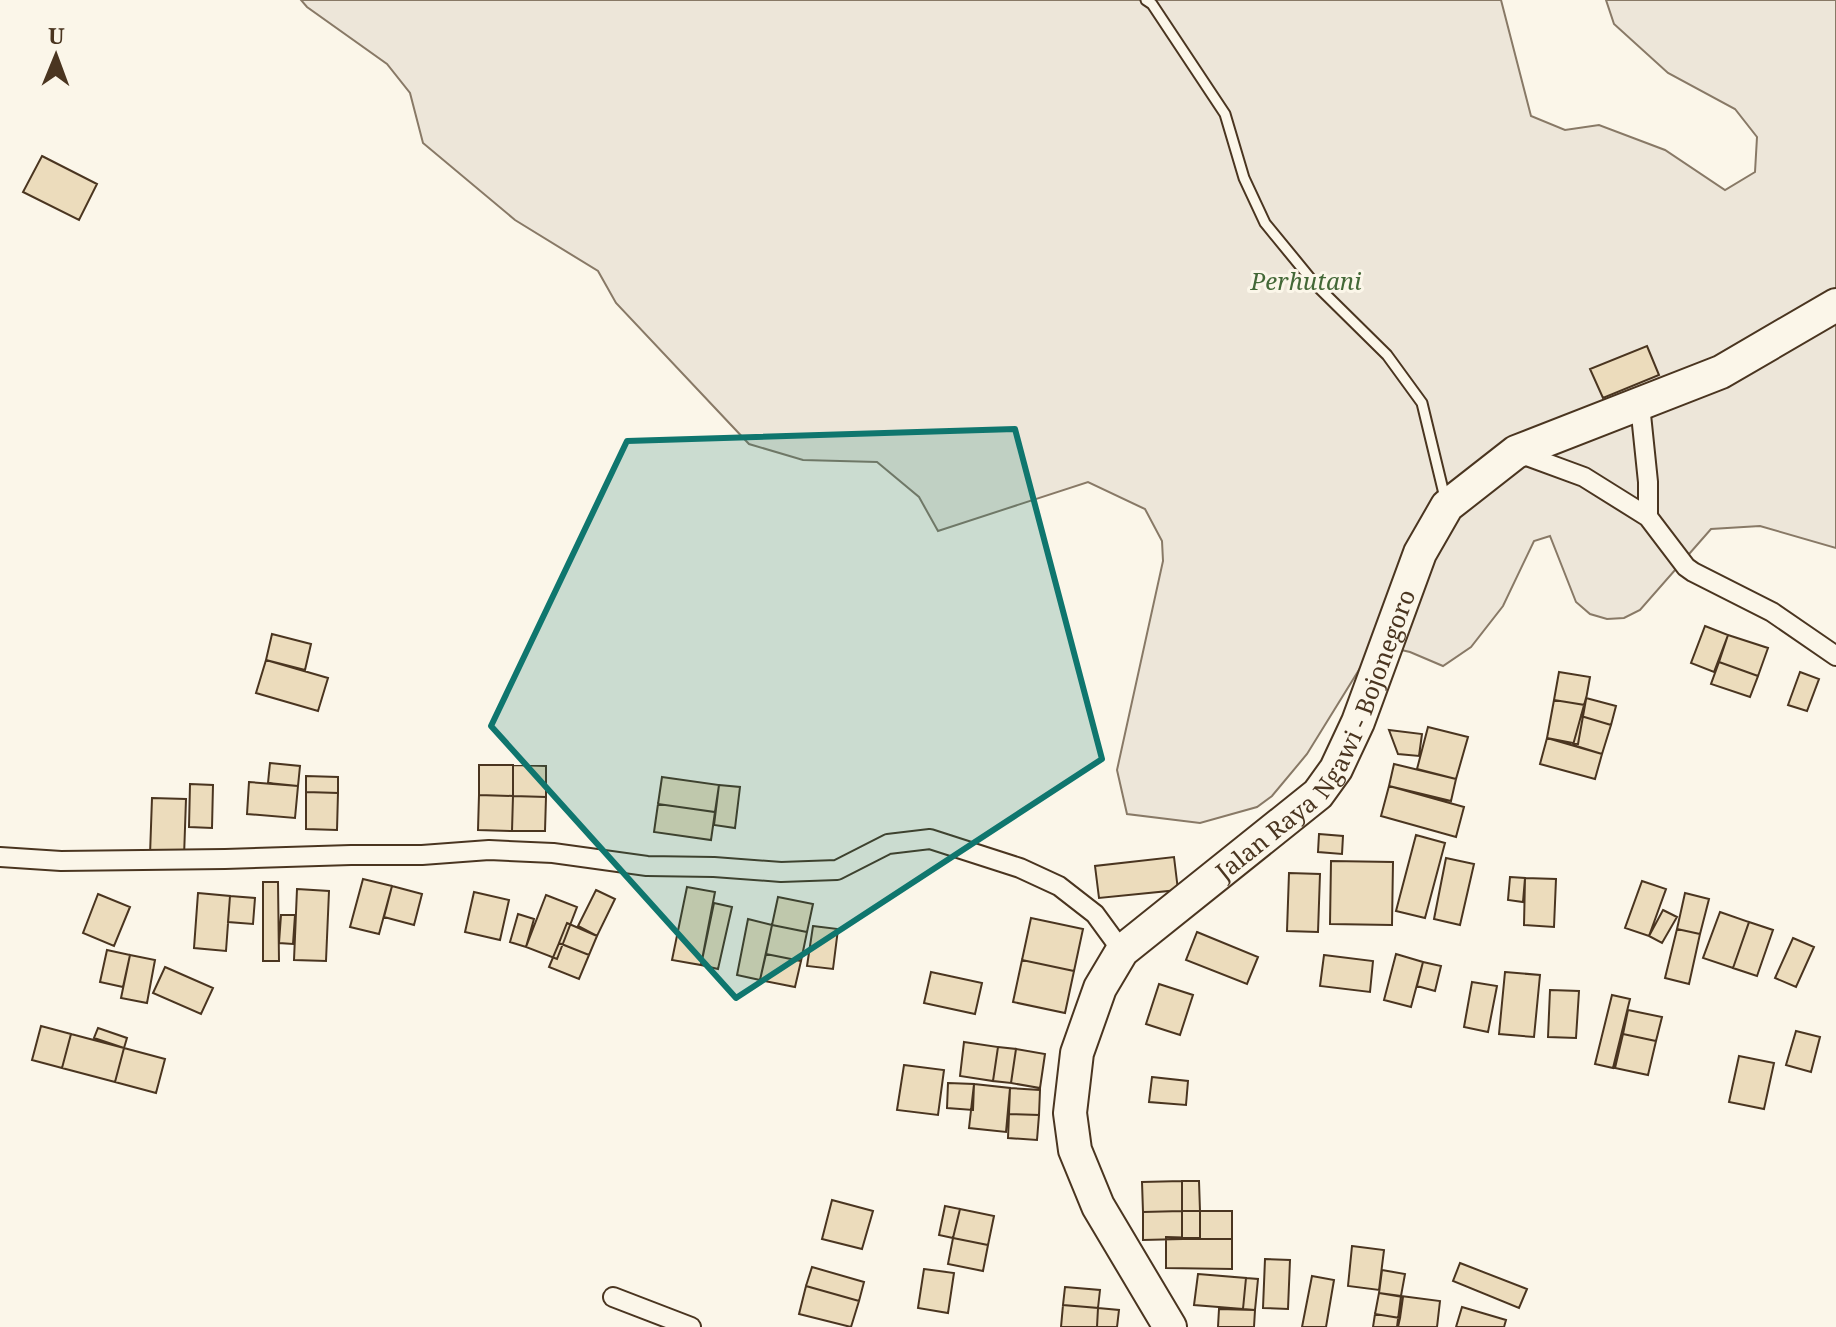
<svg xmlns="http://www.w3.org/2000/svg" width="1836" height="1327" viewBox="0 0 1836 1327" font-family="'Noto Serif',serif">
  <rect width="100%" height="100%" fill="#fbf6e9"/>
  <!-- green -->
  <path fill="#ede6d9" stroke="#887966" stroke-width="2" d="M 301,0 L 1501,0 L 1531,116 L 1565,130 L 1599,125 L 1665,150 L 1725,190 L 1755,172 L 1757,137 L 1735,109 L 1668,73 L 1614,24 L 1606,0 L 1836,0 L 1836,548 L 1760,526 L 1711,529 L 1640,610 L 1624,618 L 1607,619 L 1590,614 L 1576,602 L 1550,536 L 1534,541 L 1503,606 L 1471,647 L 1443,666 L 1410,652 L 1375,644 L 1307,754 L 1272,796 L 1257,807 L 1200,823 L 1127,814 L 1117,770 L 1163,561 L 1162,541 L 1145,509 L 1088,482 L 938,531 L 919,497 L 877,462 L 803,460 L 749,444 L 616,303 L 598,271 L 515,220 L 423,143 L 410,93 L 387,64 L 307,7 Z"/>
  <!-- building -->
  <path fill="#ecdcbc" stroke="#4a3520" stroke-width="2" d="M 42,156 L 97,184 L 79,220 L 23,192 Z
    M 1647,346 L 1659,375 L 1603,398 L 1590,369 Z
    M 1705,626 L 1728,635 L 1714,672 L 1691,663 Z
    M 272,634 L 311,644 L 305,670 L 266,660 Z
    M 1728,635 L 1768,648 L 1758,676 L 1719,662 Z
    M 266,660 L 328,678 L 318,711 L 256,693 Z
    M 1719,662 L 1758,676 L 1750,697 L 1711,684 Z
    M 1559,672 L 1590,677 L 1585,705 L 1554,700 Z
    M 1800,672 L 1819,679 L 1807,711 L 1788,705 Z
    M 1586,698 L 1616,706 L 1611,725 L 1581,716 Z
    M 1554,700 L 1585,705 L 1578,744 L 1547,738 Z
    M 1581,716 L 1611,725 L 1602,754 L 1573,745 Z
    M 1428,727 L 1468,737 L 1456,779 L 1417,769 Z
    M 1389,730 L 1422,734 L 1419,756 L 1398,754 Z
    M 1547,738 L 1602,754 L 1595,779 L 1540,764 Z
    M 270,763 L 300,766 L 298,786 L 268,783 Z
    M 1394,764 L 1456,779 L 1451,801 L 1389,786 Z
    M 479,765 L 513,765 L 513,796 L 479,795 Z
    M 513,765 L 546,766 L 546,797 L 513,796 Z
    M 306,776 L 338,777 L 338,793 L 306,792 Z
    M 662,777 L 719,785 L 715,812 L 658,804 Z
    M 249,782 L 298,786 L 295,818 L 247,814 Z
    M 190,784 L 213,785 L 212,828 L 189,827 Z
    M 719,785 L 740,787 L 735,828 L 714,825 Z
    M 1389,786 L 1464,807 L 1456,837 L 1381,816 Z
    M 306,792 L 338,793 L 337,830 L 306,829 Z
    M 479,795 L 513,796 L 512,831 L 478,830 Z
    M 513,796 L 546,797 L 545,831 L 512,831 Z
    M 152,798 L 186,799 L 184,857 L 150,855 Z
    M 658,804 L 715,812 L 711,840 L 654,832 Z
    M 1319,834 L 1343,836 L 1342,854 L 1318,852 Z
    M 1416,835 L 1445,843 L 1425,918 L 1396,911 Z
    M 1174,857 L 1178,890 L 1099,898 L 1095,866 Z
    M 1446,858 L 1474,864 L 1460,925 L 1434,919 Z
    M 1331,861 L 1393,862 L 1392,925 L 1330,924 Z
    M 1289,873 L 1320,874 L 1318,932 L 1287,931 Z
    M 1510,877 L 1525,878 L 1523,902 L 1508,900 Z
    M 1525,878 L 1556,879 L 1554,927 L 1524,925 Z
    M 363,879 L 392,886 L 379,934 L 350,927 Z
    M 1642,881 L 1666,889 L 1649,936 L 1625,928 Z
    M 263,882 L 278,882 L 279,961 L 263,961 Z
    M 392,886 L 422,894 L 414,925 L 384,917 Z
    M 687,887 L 715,892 L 701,965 L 672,960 Z
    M 297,889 L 329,891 L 326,961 L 294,960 Z
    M 596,890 L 615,899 L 597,936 L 578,926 Z
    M 474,892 L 509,900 L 500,940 L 465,932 Z
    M 198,893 L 230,896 L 226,951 L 194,948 Z
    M 1685,893 L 1709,899 L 1700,934 L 1677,929 Z
    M 98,894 L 130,907 L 114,946 L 83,933 Z
    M 546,895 L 577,907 L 557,959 L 526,947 Z
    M 230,896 L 255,898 L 253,924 L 228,922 Z
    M 778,897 L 813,904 L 807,932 L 772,925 Z
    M 714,903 L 732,907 L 718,969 L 701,965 Z
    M 1663,910 L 1677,917 L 1662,943 L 1649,936 Z
    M 1720,912 L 1749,922 L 1733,968 L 1703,958 Z
    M 518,914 L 534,919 L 526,947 L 510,942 Z
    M 281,915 L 295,915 L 293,944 L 279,943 Z
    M 1031,918 L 1083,929 L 1074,971 L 1022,960 Z
    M 748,919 L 772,925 L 760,980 L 737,975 Z
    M 1749,922 L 1773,930 L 1757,976 L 1733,968 Z
    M 567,923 L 597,936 L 589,955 L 559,943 Z
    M 772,925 L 807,932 L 801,961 L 766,954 Z
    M 813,926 L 838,929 L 833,969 L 807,966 Z
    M 1677,929 L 1700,934 L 1689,984 L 1665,978 Z
    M 1197,932 L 1258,957 L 1247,984 L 1186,960 Z
    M 1793,938 L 1814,947 L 1796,987 L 1775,978 Z
    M 559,943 L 589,955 L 579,979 L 549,967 Z
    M 107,950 L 130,955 L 123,987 L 100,982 Z
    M 766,954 L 801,961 L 795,987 L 760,980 Z
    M 1396,954 L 1423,962 L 1411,1007 L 1384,1000 Z
    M 130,955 L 155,960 L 147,1003 L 121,998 Z
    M 1324,955 L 1373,961 L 1370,992 L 1320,986 Z
    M 1022,960 L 1074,971 L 1065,1013 L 1013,1002 Z
    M 1423,962 L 1441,966 L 1435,991 L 1417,986 Z
    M 165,967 L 213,988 L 201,1014 L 153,993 Z
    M 931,972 L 982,983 L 975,1014 L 924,1003 Z
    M 1505,972 L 1540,975 L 1534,1037 L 1499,1034 Z
    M 1472,982 L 1497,986 L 1488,1032 L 1464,1027 Z
    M 1159,984 L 1193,995 L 1180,1035 L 1146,1024 Z
    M 1550,990 L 1579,991 L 1576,1038 L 1548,1037 Z
    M 1612,995 L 1630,999 L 1613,1068 L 1595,1064 Z
    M 1628,1010 L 1662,1017 L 1656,1041 L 1623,1034 Z
    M 41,1026 L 71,1034 L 62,1068 L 32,1060 Z
    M 98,1028 L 127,1038 L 124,1048 L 94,1038 Z
    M 1796,1031 L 1820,1037 L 1811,1072 L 1786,1065 Z
    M 71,1034 L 124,1048 L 115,1082 L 62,1068 Z
    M 1623,1034 L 1656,1041 L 1648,1075 L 1615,1068 Z
    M 964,1042 L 998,1047 L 993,1081 L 960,1076 Z
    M 998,1047 L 1016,1049 L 1011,1083 L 993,1081 Z
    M 124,1048 L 165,1059 L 156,1093 L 115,1082 Z
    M 1016,1049 L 1045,1054 L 1040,1088 L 1011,1083 Z
    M 1739,1056 L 1774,1063 L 1764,1109 L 1729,1102 Z
    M 904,1065 L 944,1070 L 938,1115 L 897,1110 Z
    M 1152,1077 L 1188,1081 L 1186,1105 L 1149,1102 Z
    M 948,1083 L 974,1084 L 973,1110 L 947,1108 Z
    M 974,1084 L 1010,1088 L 1006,1132 L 969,1128 Z
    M 1010,1088 L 1040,1090 L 1039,1115 L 1009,1114 Z
    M 1009,1114 L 1039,1115 L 1037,1140 L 1008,1138 Z
    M 1182,1181 L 1199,1181 L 1200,1211 L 1182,1211 Z
    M 1182,1181 L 1182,1211 L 1143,1212 L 1142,1182 Z
    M 832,1200 L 873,1211 L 862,1249 L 822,1239 Z
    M 945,1206 L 960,1209 L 953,1238 L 939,1235 Z
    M 960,1209 L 994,1216 L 988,1245 L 953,1238 Z
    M 1182,1211 L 1182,1239 L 1143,1240 L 1143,1212 Z
    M 1182,1211 L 1200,1211 L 1200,1239 L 1182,1239 Z
    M 1200,1211 L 1232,1211 L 1232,1239 L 1200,1239 Z
    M 1166,1237 L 1232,1239 L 1232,1269 L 1166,1268 Z
    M 953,1238 L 988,1245 L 983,1271 L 948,1264 Z
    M 1352,1246 L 1384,1250 L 1379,1290 L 1348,1286 Z
    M 1265,1259 L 1290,1260 L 1288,1309 L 1263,1308 Z
    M 1460,1263 L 1527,1289 L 1519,1308 L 1453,1281 Z
    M 812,1267 L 864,1282 L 859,1301 L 806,1286 Z
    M 924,1269 L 954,1273 L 948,1313 L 918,1308 Z
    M 1382,1270 L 1405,1274 L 1401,1296 L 1379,1293 Z
    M 1198,1274 L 1246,1278 L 1243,1309 L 1194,1305 Z
    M 1312,1276 L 1334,1280 L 1326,1327 L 1302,1327 Z
    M 1246,1278 L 1258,1279 L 1255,1310 L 1243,1309 Z
    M 806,1286 L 859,1301 L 851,1327 L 799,1314 Z
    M 1065,1287 L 1100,1290 L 1098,1308 L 1063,1305 Z
    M 1379,1293 L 1403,1297 L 1400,1318 L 1375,1314 Z
    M 1401,1296 L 1440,1301 L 1437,1327 L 1397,1327 Z
    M 1063,1305 L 1098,1308 L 1097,1327 L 1061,1327 Z
    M 1462,1307 L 1506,1320 L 1504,1327 L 1456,1327 Z
    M 1098,1308 L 1119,1310 L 1117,1327 L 1097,1327 Z
    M 1219,1309 L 1255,1310 L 1254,1327 L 1218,1327 Z
    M 1375,1314 L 1400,1318 L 1398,1327 L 1373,1327 Z"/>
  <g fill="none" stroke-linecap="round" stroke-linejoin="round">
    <defs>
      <path id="lane" d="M 1146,0 L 1152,4 L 1225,114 L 1244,178 L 1265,223 L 1315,284 L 1387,355 L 1422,403 L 1445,498"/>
      <path id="street" d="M 1640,405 L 1648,482 L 1648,517
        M 1516,452 L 1584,477 L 1648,517 L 1686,567 L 1693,572 L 1772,612 L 1836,656
        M 0,857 L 61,861 L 225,859 L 351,855 L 422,855 L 489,850 L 553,853 L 647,866 L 714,867 L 781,872 L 837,870 L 888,844 L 930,839 L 1020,868 L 1059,886 L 1095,914 L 1122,951
        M 613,1297 L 691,1327"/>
      <g id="highway">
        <path id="s1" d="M 1170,1327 L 1098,1206 L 1075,1150 L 1070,1113 L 1077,1053 L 1100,988 L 1122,951 L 1318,794 L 1336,769 L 1358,722 L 1420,553 L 1447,506 L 1516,452 L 1721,372 L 1836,305"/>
      </g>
    </defs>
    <!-- lane casing -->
    <use href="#lane" stroke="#4a3520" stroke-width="13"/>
    <!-- street casing -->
    <use href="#street" stroke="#4a3520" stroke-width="22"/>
    <!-- highway casing -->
    <use href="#highway" stroke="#4a3520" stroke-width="36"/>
    <!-- lane -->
    <use href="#lane" stroke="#fbf6e9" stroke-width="9"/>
    <!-- street -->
    <use href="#street" stroke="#fbf6e9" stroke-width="18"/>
    <!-- highway -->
    <use href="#highway" stroke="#fbf6e9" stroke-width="32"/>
  </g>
  <!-- marked area -->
  <path fill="#0f766e" fill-opacity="0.2" stroke="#0f766e" stroke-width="6" stroke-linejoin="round" d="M 1015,429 L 1102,759 L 736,998 L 491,726 L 627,441 Z"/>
  <g text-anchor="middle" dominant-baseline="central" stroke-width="6" stroke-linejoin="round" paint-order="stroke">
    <!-- park labels -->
    <g font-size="24" font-style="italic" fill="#436837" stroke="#fbf6e9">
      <text x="1306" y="280">Perhutani</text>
    </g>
    <!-- street labels -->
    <g font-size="24" fill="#4a3520" stroke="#fbf6e9">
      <text stroke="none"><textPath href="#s1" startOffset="710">Jalan Raya Ngawi - Bojonegoro</textPath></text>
    </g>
  </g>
  <!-- north arrow -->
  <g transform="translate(56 56) rotate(1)" stroke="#fbf6e9" stroke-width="6" paint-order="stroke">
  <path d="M0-6L14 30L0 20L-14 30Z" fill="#4a3520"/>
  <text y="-12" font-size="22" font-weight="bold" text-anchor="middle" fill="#4a3520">U</text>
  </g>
</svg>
